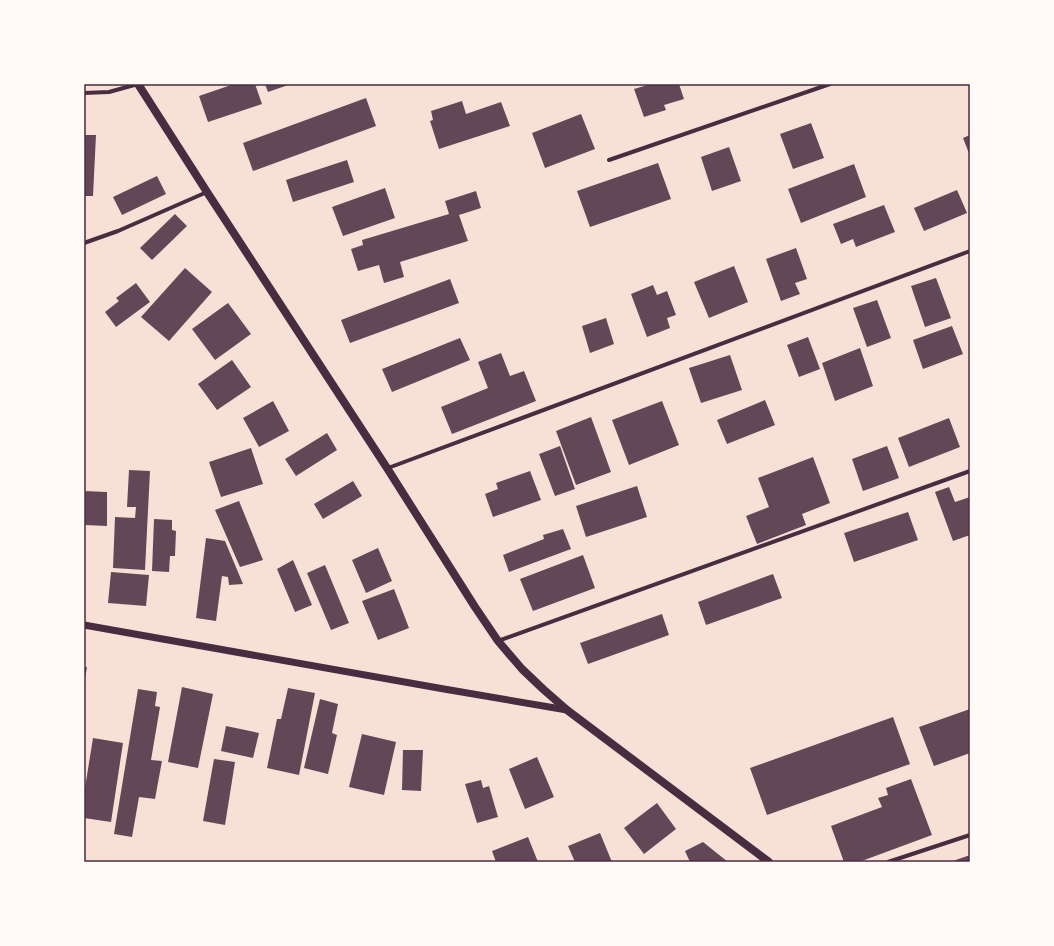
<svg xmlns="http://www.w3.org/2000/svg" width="1054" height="946" viewBox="0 0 1054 946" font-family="Bitter,serif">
  <rect width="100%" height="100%" fill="#f7e1d7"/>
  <!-- building -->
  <path fill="#644757" d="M 234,84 L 255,84 L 262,104 L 208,122 L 199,96 Z
    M 265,84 L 291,84 L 268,92 Z
    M 651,84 L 679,84 L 684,99 L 664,105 L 666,110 L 644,117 L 634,89 Z
    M 366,98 L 376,126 L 253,171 L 243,143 Z
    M 462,101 L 466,114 L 501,102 L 510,126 L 439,149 L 430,121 L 433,120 L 431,111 Z
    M 581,114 L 595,149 L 545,168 L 532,133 Z
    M 811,123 L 824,158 L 793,169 L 780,134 Z
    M 84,135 L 96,135 L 93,196 L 84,196 Z
    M 970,135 L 970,156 L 963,138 Z
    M 729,147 L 741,181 L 712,191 L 701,157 Z
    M 347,160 L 354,182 L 293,202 L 286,180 Z
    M 658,163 L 671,199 L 590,227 L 577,191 Z
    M 854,164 L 866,197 L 801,223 L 788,189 Z
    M 157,176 L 166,194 L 122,215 L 113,197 Z
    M 385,188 L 395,218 L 343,236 L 332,207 Z
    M 957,190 L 967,213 L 924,231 L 914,208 Z
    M 476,191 L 481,208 L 459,215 L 468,241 L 400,262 L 404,277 L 384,283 L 379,265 L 358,271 L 351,249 L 363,245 L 362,240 L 449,214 L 445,201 Z
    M 884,205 L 895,232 L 856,247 L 853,239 L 841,244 L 833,224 Z
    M 175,214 L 187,226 L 152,260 L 140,248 Z
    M 796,248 L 807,279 L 795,283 L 800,294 L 781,301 L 766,259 Z
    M 734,266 L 748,302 L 709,318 L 694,282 Z
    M 185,268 L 212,292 L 169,341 L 141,317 Z
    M 936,278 L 951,318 L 925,327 L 911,286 Z
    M 450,279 L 459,303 L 350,343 L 341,320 Z
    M 136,283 L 150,302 L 116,327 L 105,312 L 119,301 L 116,298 Z
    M 653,285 L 657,295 L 667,291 L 676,315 L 667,318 L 670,328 L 647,337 L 631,294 Z
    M 877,300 L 891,338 L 867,347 L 853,308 Z
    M 228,303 L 251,334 L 215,360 L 192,329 Z
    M 606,318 L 614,344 L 590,353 L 582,326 Z
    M 952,326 L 963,354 L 923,369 L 913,340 Z
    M 808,337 L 820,369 L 799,377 L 787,345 Z
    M 460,338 L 470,360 L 392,392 L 382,369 Z
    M 860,348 L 873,386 L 835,401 L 822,363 Z
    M 501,353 L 510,376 L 524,371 L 536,401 L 452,434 L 441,407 L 488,388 L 478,362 Z
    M 730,355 L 742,390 L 701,403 L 689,368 Z
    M 232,360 L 251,387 L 217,410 L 198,384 Z
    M 765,400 L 775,425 L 727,444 L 717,420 Z
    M 273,401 L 289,431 L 259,447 L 243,418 Z
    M 662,401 L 679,445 L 629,465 L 612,420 Z
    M 591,417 L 611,472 L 576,485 L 556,431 Z
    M 949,418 L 960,447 L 909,467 L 898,438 Z
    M 327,433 L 337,450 L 296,476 L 285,459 Z
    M 560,446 L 575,489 L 555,496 L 539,454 Z
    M 887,446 L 899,478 L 863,491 L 852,459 Z
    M 251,448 L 263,484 L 221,497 L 209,462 Z
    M 813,457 L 830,503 L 802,514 L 806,525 L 757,544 L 746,516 L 769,507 L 758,478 Z
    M 129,470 L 150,471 L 145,570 L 113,568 L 115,517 L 135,518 L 136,507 L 127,507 Z
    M 530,471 L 541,500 L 493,517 L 485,494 L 498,489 L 496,483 Z
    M 353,481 L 362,496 L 323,519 L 314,504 Z
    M 637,486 L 647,517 L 586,537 L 576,506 Z
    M 949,487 L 955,502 L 970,497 L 970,535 L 953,541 L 935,492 Z
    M 84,491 L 107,492 L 107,526 L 84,525 Z
    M 239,501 L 263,560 L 240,567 L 215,510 Z
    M 908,512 L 918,540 L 854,562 L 844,533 Z
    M 154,519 L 172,520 L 172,530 L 176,531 L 175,556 L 170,556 L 169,572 L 152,571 Z
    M 563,529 L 571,549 L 509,572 L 503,555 L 544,539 L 543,535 Z
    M 206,538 L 225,541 L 243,584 L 229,585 L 228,577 L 222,576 L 216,621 L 196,618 Z
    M 378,548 L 392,581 L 366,593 L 352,560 Z
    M 583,555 L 595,588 L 533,611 L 520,579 Z
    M 293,560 L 312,605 L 295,612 L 277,569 Z
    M 325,565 L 349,623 L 331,630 L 307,573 Z
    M 111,572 L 149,575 L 146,606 L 108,603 Z
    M 773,574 L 782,598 L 706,625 L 698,602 Z
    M 394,589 L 409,628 L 378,640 L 362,601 Z
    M 662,614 L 669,635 L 588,664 L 580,643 Z
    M 84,667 L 87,667 L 85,678 L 84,678 Z
    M 182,687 L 213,694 L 198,768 L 168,762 Z
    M 288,688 L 315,693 L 299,775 L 267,768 L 277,719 L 281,719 Z
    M 138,689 L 157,692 L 155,706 L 160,707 L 151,760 L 162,761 L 155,799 L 139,797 L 132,837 L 114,834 Z
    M 320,699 L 338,704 L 332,733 L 337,735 L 328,774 L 304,768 Z
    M 970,709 L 970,753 L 934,766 L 919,727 Z
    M 893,717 L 910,764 L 767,815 L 750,768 Z
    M 226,726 L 259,733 L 253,758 L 221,751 Z
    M 362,734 L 396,742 L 384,795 L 349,787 Z
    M 93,738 L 123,743 L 111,822 L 84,818 L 84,794 Z
    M 403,750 L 423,750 L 421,791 L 402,790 Z
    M 537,757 L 554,797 L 525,809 L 509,769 Z
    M 214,759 L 235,762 L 225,825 L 203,821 Z
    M 911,779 L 932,835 L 859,862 L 844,862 L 831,826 L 882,807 L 878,798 L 888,795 L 886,788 Z
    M 481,780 L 483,788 L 489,786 L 498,817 L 477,823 L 465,784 Z
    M 657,803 L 676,829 L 644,854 L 624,828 Z
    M 600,833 L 612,862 L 575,862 L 568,846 Z
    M 528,837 L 538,862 L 496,862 L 492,851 Z
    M 703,842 L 728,862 L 690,862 L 685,851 Z
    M 970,855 L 970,862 L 950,862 Z"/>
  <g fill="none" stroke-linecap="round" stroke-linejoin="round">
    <!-- minor -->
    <path stroke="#4a2c40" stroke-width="4" d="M 84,93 L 109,92 L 138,84
      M 609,160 L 830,84
      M 84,243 L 118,231 L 207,192
      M 388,468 L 970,251
      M 498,641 L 970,471
      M 888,862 L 970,835"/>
    <!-- tertiary -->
    <path stroke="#4a2c40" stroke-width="7" d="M 84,625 L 444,689 L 567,710"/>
    <!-- secondary -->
    <path stroke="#4a2c40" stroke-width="8" d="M 138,84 L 207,192 L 387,468 L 475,607 L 498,641 L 522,669 L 543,689 L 567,710 L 769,862"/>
  </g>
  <!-- border -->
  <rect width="1054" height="946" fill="none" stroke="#fffaf5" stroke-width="170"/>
  <rect x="85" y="85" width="884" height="776" fill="none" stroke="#4a2c40" stroke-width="1.5"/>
</svg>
